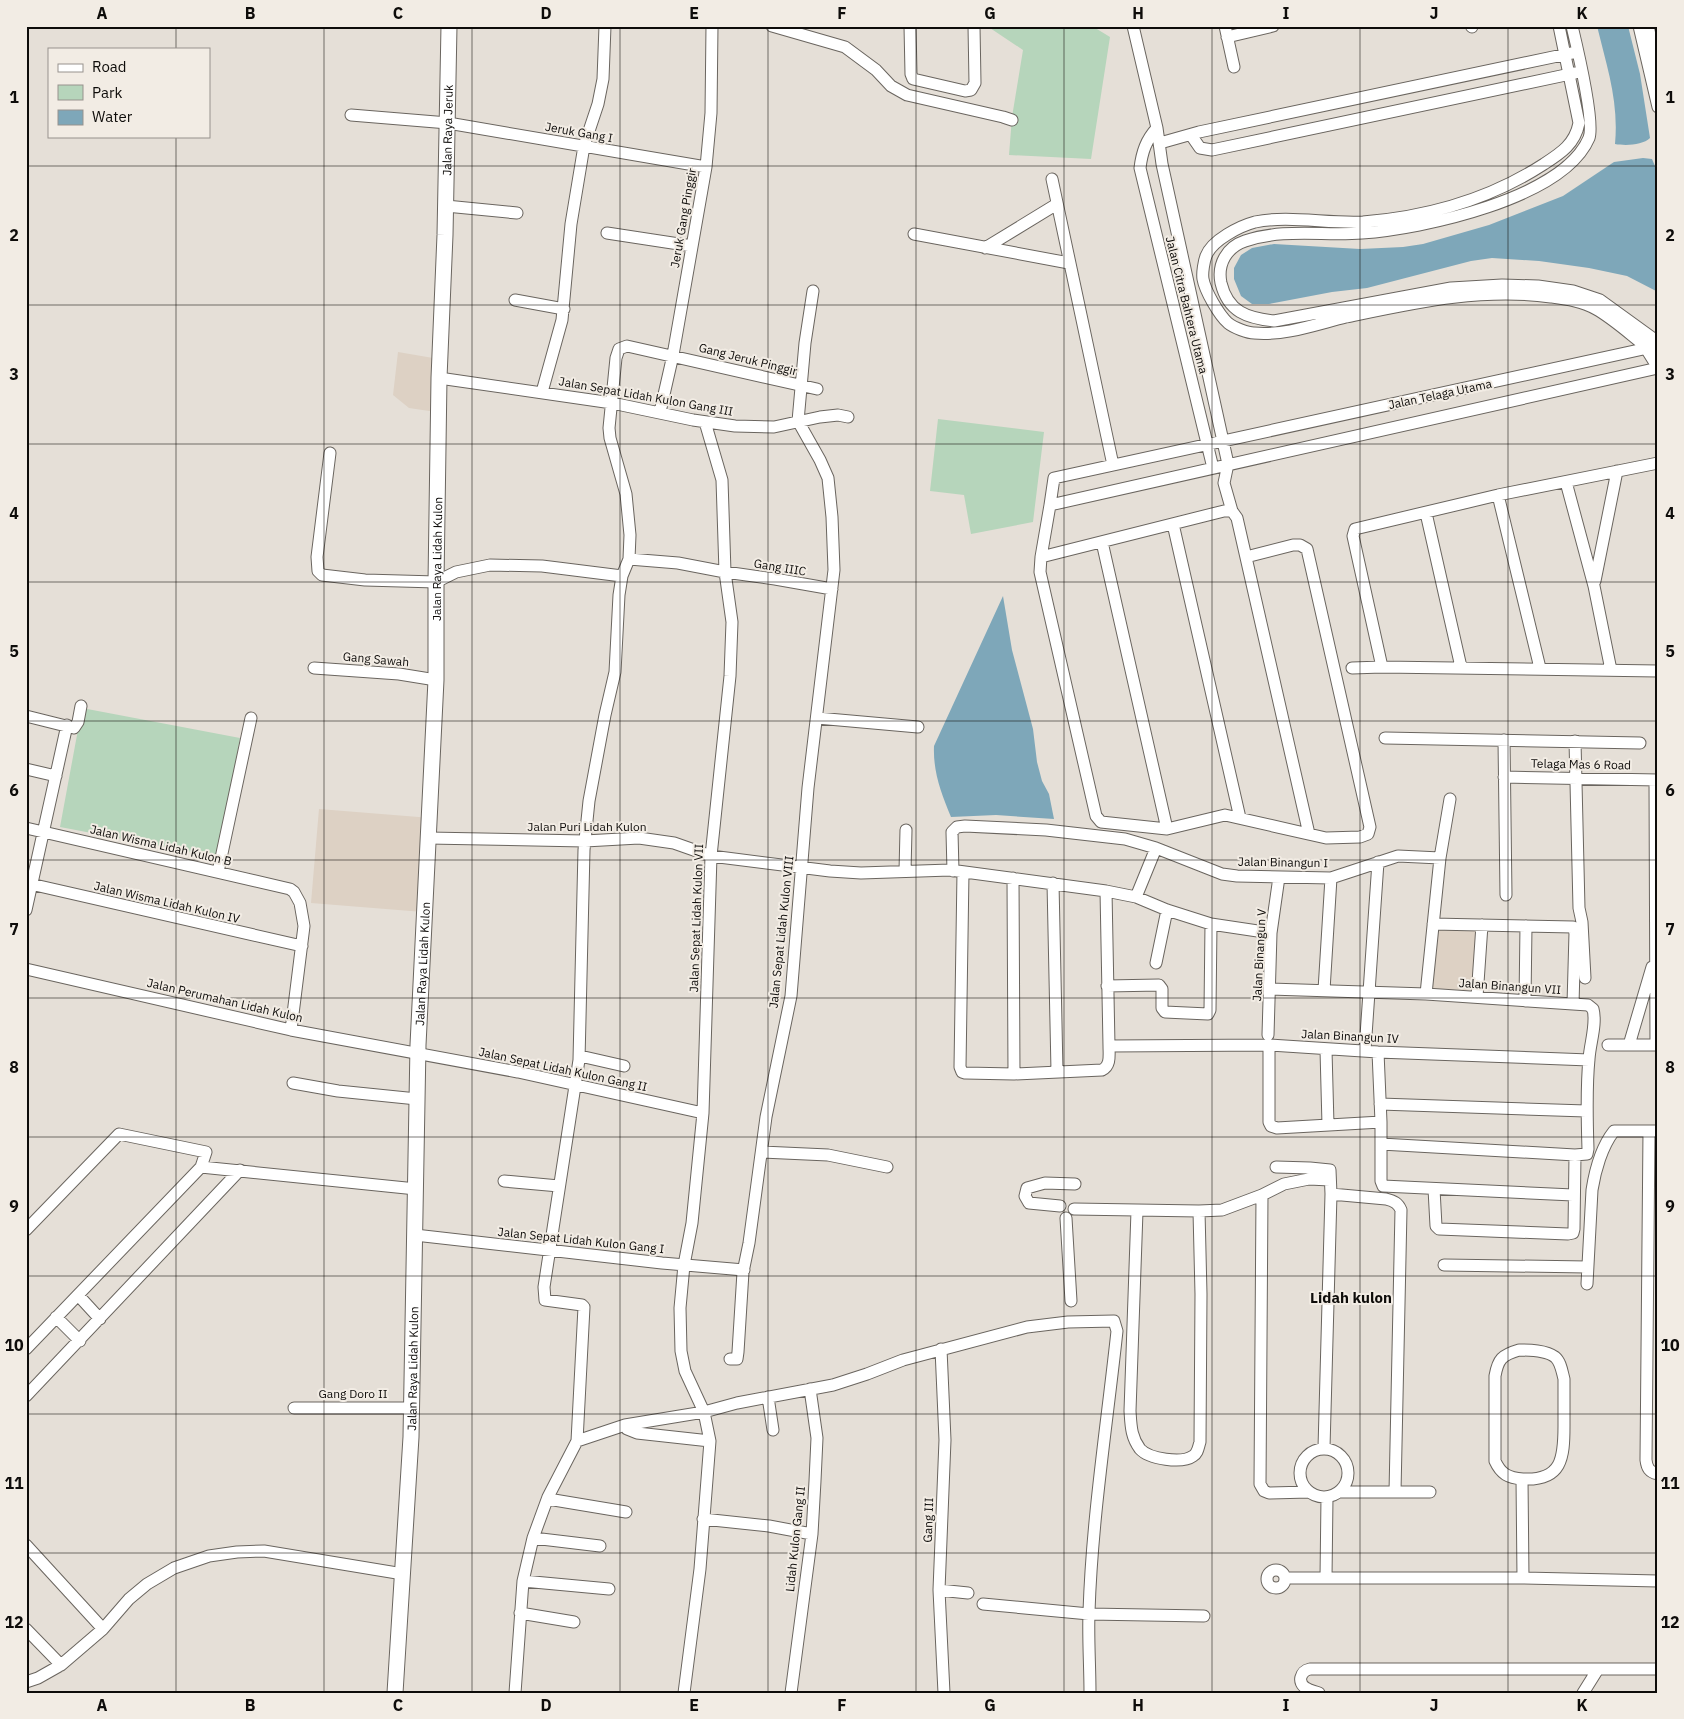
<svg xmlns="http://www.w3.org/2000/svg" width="1684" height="1719" viewBox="0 0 1684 1719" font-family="'IBM Plex Sans',sans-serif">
  <rect width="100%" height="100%" fill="#e5dfd7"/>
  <!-- built -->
  <path fill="#ddd1c4" d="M 398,352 L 439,359 L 436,412 L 409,408 L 393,395 Z
    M 319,809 L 431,818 L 423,912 L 311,903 Z
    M 1435,927 L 1476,928 L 1474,990 L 1433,989 Z"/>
  <!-- green -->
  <path fill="#b6d5bb" d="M 987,26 L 1092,26 L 1110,37 L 1091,159 L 1009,155 L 1012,117 L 1023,50 Z
    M 938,419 L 1044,432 L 1033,522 L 971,534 L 964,495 L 930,491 Z
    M 82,708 L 240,738 L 218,857 L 60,827 Z"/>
  <!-- water -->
  <path fill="#7ea7b9" d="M 1597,26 L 1628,26 L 1640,74 L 1650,138 C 1643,145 1626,146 1615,144 C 1619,102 1607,67 1597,26 Z
    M 1643,158 L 1652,159 L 1658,173 L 1658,292 L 1627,276 L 1589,268 L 1539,261 L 1492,258 L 1471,261 L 1367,288 L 1332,292 L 1269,304 L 1252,304 L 1241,296 L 1234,279 L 1234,268 L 1241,255 L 1252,248 L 1274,244 L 1360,249 L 1403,247 L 1423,244 L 1489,225 L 1563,196 L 1614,162 Z
    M 1003,596 L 1012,650 L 1033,729 L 1037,762 L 1042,781 L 1049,794 L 1054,819 L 996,815 L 951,817 C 941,793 933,772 934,746 Z"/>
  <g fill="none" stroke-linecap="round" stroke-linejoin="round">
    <defs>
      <path id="minor" d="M 772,26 L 845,47 L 876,70 L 891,86 L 907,95 L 1003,117 L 1012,120
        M 910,26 L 911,74 L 913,79 L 965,91 L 971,90 L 975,83 L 974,26
        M 1133,26 L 1157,128
        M 1225,26 L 1234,67
        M 1471,26 L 1472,27
        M 1559,26 L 1579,123 C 1575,144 1561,153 1544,164 C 1490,199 1426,217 1363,222 C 1328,224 1288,215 1255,222 C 1240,226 1212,240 1206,256 C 1204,261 1202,273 1203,279 C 1205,291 1219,315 1228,323 C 1234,328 1248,333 1254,333 C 1285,336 1317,324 1346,317 C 1413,303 1482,287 1551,297 C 1566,299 1582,301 1596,309 C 1614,319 1632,336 1648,348
        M 1572,26 C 1577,47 1595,122 1589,138 C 1563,199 1421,229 1362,233 C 1323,236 1283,228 1245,241 C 1227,247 1217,264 1221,283 C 1228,312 1247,318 1274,321 L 1451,288 L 1502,285 L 1538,286 L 1573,291 L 1600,300 L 1658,342
        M 1639,26 L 1658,107
        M 1648,26 L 1658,71
        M 1227,37 L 1273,26
        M 351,115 L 448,123 L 706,167
        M 1191,135 L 1200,148 L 1212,150 L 1575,73
        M 1160,143 L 1199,132 L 1572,53
        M 1052,179 L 1113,465
        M 446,206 L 517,213
        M 607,233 L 692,246
        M 914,234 L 1069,263
        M 985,248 L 1057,204
        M 515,300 L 564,309
        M 1648,348 L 1054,478 L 1050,505 L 1658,368
        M 439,378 L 612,403 L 693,420 L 735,426 L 774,427 L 820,417 L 838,415 L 848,417
        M 542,392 L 562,320 L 571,224 L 584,146 L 598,104 L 603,79 L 605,26
        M 660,412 L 673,355 L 706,167 L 711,113 L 712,26
        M 330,453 L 317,557 L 318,571 L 322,575 L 365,580 L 436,582 L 456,572 L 490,565 L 542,566 L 622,576
        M 1213,468 L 1140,168 C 1142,152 1146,140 1157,128 L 1162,164 L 1228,464 L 1224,483 L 1232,511
        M 1566,482 L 1594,586 L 1611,670
        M 1498,495 L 1540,668
        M 1426,513 L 1461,667
        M 1173,524 L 1240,818
        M 1102,542 L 1167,829
        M 1041,557 L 1050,505
        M 1246,557 L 1293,545 L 1300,545 L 1307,549 L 1370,827 L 1368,834 L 1360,837 L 1326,838 L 1225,815 L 1167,829 L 1101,822 L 1096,816 L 1040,572 L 1041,557 L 1224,511 L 1232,511 L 1237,518 L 1309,834
        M 629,559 L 678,563 L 725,572 L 775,579 L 832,589
        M 1595,581 L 1617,471
        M 1382,667 L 1353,536 L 1355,529 L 1498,495 L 1658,463
        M 314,668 L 399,674 L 436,680
        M 1352,668 L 1382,667 L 1658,671
        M 26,716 L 74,728 L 78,722 L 81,706
        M 817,718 L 918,727
        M 1385,738 L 1640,743
        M 1504,740 L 1506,895
        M 1575,741 L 1579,908 L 1582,922 L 1585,978
        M 26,769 L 56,776
        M 1504,777 L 1658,780
        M 1655,780 L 1656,1045
        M 26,828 L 290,889 L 294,892 L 300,903 L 304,926 L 291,1030
        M 428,838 L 585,841 L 639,838 L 674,843 L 711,856 L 830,871 L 861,873 L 950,870 L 1106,891 L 1136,897 L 1167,910 L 1211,924 L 1271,933
        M 905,871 L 906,830
        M 953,871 L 952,832 L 957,827 L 965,826 L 1046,830 L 1125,839 L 1156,848 L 1222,874 L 1237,876 L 1331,878 L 1398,856 L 1440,858
        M 218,872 L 251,718
        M 963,872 L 960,1067 L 962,1072 L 965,1073 L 1014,1074 L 1102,1070 C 1111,1066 1109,1055 1109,1046 L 1106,891
        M 1013,878 L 1014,1074
        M 26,883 L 302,946
        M 1053,883 L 1057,1071
        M 1136,897 L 1156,848
        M 26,910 L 67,725
        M 1433,924 L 1573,927 L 1575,933 L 1573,1004
        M 1156,963 L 1167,910
        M 26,969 L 291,1030 L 518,1072 L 703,1113
        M 1107,986 L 1159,985 L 1162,989 L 1162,1008 L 1165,1012 L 1208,1014 L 1210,1010 L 1211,924
        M 1270,989 L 1426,994 L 1588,1005 L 1593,1009 C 1597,1024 1590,1043 1589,1059 C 1586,1089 1587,1119 1588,1149 L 1587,1154 L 1575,1155 L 1381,1144
        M 1324,990 L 1331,878
        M 1426,994 L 1440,858 L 1450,799
        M 1477,997 L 1482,925
        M 1525,1001 L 1526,926
        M 1268,1035 L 1271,933 L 1279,877
        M 1269,1045 L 1269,1122 L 1271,1126 L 1277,1128 L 1381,1122
        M 1608,1045 L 1658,1045
        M 1629,1045 L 1652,967
        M 1109,1046 L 1269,1045 L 1378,1052 L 1589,1060
        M 1326,1050 L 1328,1125
        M 1365,1050 L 1378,862
        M 1378,1052 L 1381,1122 L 1381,1181 L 1383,1186 L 1573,1195
        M 580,1056 L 624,1066
        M 293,1083 L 338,1091 L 417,1099
        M 1380,1104 L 1586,1111
        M 1649,1131 L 1646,1460 C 1647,1468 1649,1472 1658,1474
        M 762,1152 L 828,1155 L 887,1167
        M 201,1167 L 416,1189
        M 1276,1167 L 1310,1168 L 1330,1170 L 1331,1194 L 1324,1448
        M 504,1181 L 559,1186
        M 1434,1189 L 1436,1226 L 1439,1229 L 1568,1234 L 1573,1233 L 1574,1229 L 1575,1155
        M 1331,1194 L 1386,1199 C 1394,1201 1398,1203 1401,1210 L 1395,1492
        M 1262,1195 L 1260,1484 L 1264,1491 L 1269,1493 L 1309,1492
        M 1060,1206 L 1029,1203 L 1025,1196 L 1027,1188 L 1045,1183 L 1075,1184
        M 1074,1209 L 1199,1211 L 1222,1210 L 1262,1195 L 1284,1184 L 1309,1179 L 1330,1180
        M 1137,1211 L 1130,1411 C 1131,1426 1131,1437 1140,1449 C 1149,1459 1182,1464 1193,1456 C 1198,1453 1198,1448 1200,1442 L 1201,1294 L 1199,1211
        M 1066,1218 L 1071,1301
        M 26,1230 L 119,1134 L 206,1152 L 201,1167 L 26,1349
        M 415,1235 L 662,1263 L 744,1270
        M 1444,1265 L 1587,1267
        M 1587,1284 L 1592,1190 C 1595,1171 1602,1146 1614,1131 L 1658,1131
        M 78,1295 L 100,1319
        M 56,1317 L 80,1341
        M 941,1349 L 945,1440 L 939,1590 L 944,1693
        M 1519,1350 C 1529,1350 1546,1350 1555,1357 C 1561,1362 1562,1372 1564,1379 C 1564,1394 1564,1410 1564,1426 C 1564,1458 1562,1481 1523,1479 C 1508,1478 1501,1474 1495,1461 L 1495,1376 C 1498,1359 1502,1355 1519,1350 Z
        M 730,1359 L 737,1359 L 738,1352 L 743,1272 L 749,1243 L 766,1117 L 791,996 L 808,788 L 834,570 L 832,517 L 828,478 L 820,460 L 798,421 L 805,343 L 813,291
        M 26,1396 L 240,1170
        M 768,1397 L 773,1430
        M 294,1408 L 412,1408
        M 625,1425 L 627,1429 L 637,1433 L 710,1441
        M 577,1441 L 625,1425 L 704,1412 L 737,1403 L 833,1385 L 867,1374 L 903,1360 L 1027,1327 L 1068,1322 L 1114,1321 L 1117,1331 C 1107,1424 1092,1518 1089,1612 C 1088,1639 1090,1666 1090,1693
        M1300 1473a24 24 0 1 1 48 0a24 24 0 1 1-48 0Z
        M 1522,1479 L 1523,1578
        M 1339,1492 L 1430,1492
        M 548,1499 L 626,1512
        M 703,1519 L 769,1526 L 812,1534
        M 533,1538 L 600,1546
        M 26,1545 L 103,1629
        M1267 1579a9 9 0 1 1 18 0a9 9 0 1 1-18 0Z
        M 1285,1578 L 1523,1578 L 1658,1581
        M 1326,1578 L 1327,1497
        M 523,1581 L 609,1589
        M 939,1590 L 968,1593
        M 983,1604 L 1089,1614 L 1204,1616
        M 520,1613 L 574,1622
        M 26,1629 L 61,1665
        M 26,1682 L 38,1678 L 61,1665 L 103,1629 L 129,1599 L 147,1584 L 174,1568 L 209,1556 L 237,1552 L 264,1551 L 403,1574
        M 515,1693 L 523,1581 L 533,1538 L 548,1497 L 577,1441 L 584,1307 L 582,1305 L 545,1300 L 544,1287 L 579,1060 L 584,850 L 589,801 L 605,715 L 615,672 L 619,595 L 622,576 L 629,559 L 630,535 L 626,494 L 610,438 L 609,428 L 616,358 L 619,349 L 627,346 L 817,389
        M 684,1693 L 700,1569 L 710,1441 L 704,1412 L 685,1371 L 681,1351 L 680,1308 L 684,1265 L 692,1223 L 703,1113 L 711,856 L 730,676 L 732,622 L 725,572 L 722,480 L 705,422
        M 791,1693 L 812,1534 L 815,1481 L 817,1438 L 810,1389
        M 1319,1693 C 1315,1691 1310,1691 1306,1688 C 1297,1683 1300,1671 1310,1669 L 1656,1669
        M 1583,1693 L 1598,1669"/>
      <g id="major">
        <path d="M 1658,346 L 1648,348 L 1658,364"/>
        <path id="s1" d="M 395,1693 L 411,1437 L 418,1045 L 436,680 L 436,582 L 439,378 L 445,235 L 449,26"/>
      </g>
    </defs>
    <!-- minor casing -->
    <use href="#minor" stroke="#6a655f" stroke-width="13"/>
    <!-- major casing -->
    <use href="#major" stroke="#6a655f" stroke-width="17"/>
    <!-- minor -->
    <use href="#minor" stroke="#fff" stroke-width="11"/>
    <!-- major -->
    <use href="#major" stroke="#fff" stroke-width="15"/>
  </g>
  <!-- grid -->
  <path fill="none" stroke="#0e0c0a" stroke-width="1" stroke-opacity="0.55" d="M 176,26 L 176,49M 324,26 L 324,1693M 472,26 L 472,1693M 620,26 L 620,1693M 768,26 L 768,1693M 916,26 L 916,1693M 1064,26 L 1064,1693M 1212,26 L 1212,1693M 1360,26 L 1360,1693M 1508,26 L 1508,1693M 176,136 L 176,1693M 26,166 L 1658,166M 26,305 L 1658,305M 26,444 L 1658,444M 26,582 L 1658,582M 26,721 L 1658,721M 26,860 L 1658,860M 26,998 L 1658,998M 26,1137 L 1658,1137M 26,1276 L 1658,1276M 26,1414 L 1658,1414M 26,1553 L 1658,1553"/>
  <g text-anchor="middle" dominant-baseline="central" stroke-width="4" stroke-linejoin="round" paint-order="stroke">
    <!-- street labels -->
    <g font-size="12" fill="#0e0c0a" stroke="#f2ece4">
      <text stroke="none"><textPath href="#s1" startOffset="1564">Jalan Raya Jeruk</textPath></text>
      <text transform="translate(579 132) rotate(10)">Jeruk Gang I</text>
      <text transform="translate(683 218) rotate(-80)">Jeruk Gang Pinggir</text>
      <text transform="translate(1187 305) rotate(76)">Jalan Citra Bahtera Utama</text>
      <text transform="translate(748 359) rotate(14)">Gang Jeruk Pinggir</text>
      <text transform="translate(1440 394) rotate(-12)">Jalan Telaga Utama</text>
      <text transform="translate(646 396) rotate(10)">Jalan Sepat Lidah Kulon Gang III</text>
      <text stroke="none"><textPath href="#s1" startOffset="1135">Jalan Raya Lidah Kulon</textPath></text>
      <text transform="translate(780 567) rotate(9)">Gang IIIC</text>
      <text transform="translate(376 659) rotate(5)">Gang Sawah</text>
      <text transform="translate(1581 764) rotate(1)">Telaga Mas 6 Road</text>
      <text x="587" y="826">Jalan Puri Lidah Kulon</text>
      <text transform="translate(161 845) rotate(13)">Jalan Wisma Lidah Kulon B</text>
      <text transform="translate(1283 862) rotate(1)">Jalan Binangun I</text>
      <text transform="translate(167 902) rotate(13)">Jalan Wisma Lidah Kulon IV</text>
      <text transform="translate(696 918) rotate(-88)">Jalan Sepat Lidah Kulon VII</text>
      <text transform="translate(781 932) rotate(-84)">Jalan Sepat Lidah Kulon VIII</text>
      <text transform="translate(1259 955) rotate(-87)">Jalan Binangun V</text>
      <text stroke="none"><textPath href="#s1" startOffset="730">Jalan Raya Lidah Kulon</textPath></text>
      <text transform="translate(1510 986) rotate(4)">Jalan Binangun VII</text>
      <text transform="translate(225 1000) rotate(13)">Jalan Perumahan Lidah Kulon</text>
      <text transform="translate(1350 1036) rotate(3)">Jalan Binangun IV</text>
      <text transform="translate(563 1069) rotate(12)">Jalan Sepat Lidah Kulon Gang II</text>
      <text transform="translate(581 1240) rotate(6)">Jalan Sepat Lidah Kulon Gang I</text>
      <text stroke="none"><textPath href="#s1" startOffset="325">Jalan Raya Lidah Kulon</textPath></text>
      <text x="353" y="1393">Gang Doro II</text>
      <text transform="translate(928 1520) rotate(-88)">Gang III</text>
      <text transform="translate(795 1539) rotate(-84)">Lidah Kulon Gang II</text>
    </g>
    <!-- quarter labels -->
    <g font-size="15" font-weight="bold" fill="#0e0c0a" stroke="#f2ece4">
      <text x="1351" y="1297">Lidah kulon</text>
    </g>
  </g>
  <!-- border -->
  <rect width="1684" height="1719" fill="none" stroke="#f2ece4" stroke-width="55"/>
  <!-- legend -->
  <rect x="48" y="48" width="162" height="90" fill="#f2ece4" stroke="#97928d"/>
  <rect x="58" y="64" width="25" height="8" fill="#ffffff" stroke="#97928d"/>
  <text x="92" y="72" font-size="15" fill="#0e0c0a">Road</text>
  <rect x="58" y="85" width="25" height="15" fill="#b6d5bb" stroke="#97928d"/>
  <text x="92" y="98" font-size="15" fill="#0e0c0a">Park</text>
  <rect x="58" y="110" width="25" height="15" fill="#7ea7b9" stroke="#97928d"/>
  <text x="92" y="122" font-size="15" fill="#0e0c0a">Water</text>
  <rect x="28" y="28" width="1628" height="1664" fill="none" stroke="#0e0c0a" stroke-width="2"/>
  <g font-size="16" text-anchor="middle" font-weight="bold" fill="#0e0c0a">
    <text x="102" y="19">A</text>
    <text x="250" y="19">B</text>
    <text x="398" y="19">C</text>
    <text x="546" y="19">D</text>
    <text x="694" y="19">E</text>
    <text x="842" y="19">F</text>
    <text x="990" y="19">G</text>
    <text x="1138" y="19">H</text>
    <text x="1286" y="19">I</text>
    <text x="1434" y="19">J</text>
    <text x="1582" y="19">K</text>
    <text x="14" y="103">1</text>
    <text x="1670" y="103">1</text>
    <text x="14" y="241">2</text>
    <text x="1670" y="241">2</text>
    <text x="14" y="380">3</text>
    <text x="1670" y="380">3</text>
    <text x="14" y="519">4</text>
    <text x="1670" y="519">4</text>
    <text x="14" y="657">5</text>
    <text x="1670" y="657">5</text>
    <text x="14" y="796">6</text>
    <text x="1670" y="796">6</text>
    <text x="14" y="935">7</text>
    <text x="1670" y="935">7</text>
    <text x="14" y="1073">8</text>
    <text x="1670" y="1073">8</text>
    <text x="14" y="1212">9</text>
    <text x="1670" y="1212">9</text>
    <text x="14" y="1351">10</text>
    <text x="1670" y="1351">10</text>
    <text x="14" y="1489">11</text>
    <text x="1670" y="1489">11</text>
    <text x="14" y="1628">12</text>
    <text x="1670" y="1628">12</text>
    <text x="102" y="1711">A</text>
    <text x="250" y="1711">B</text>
    <text x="398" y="1711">C</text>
    <text x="546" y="1711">D</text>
    <text x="694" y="1711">E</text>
    <text x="842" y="1711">F</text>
    <text x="990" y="1711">G</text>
    <text x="1138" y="1711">H</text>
    <text x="1286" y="1711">I</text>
    <text x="1434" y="1711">J</text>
    <text x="1582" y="1711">K</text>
  </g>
</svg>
